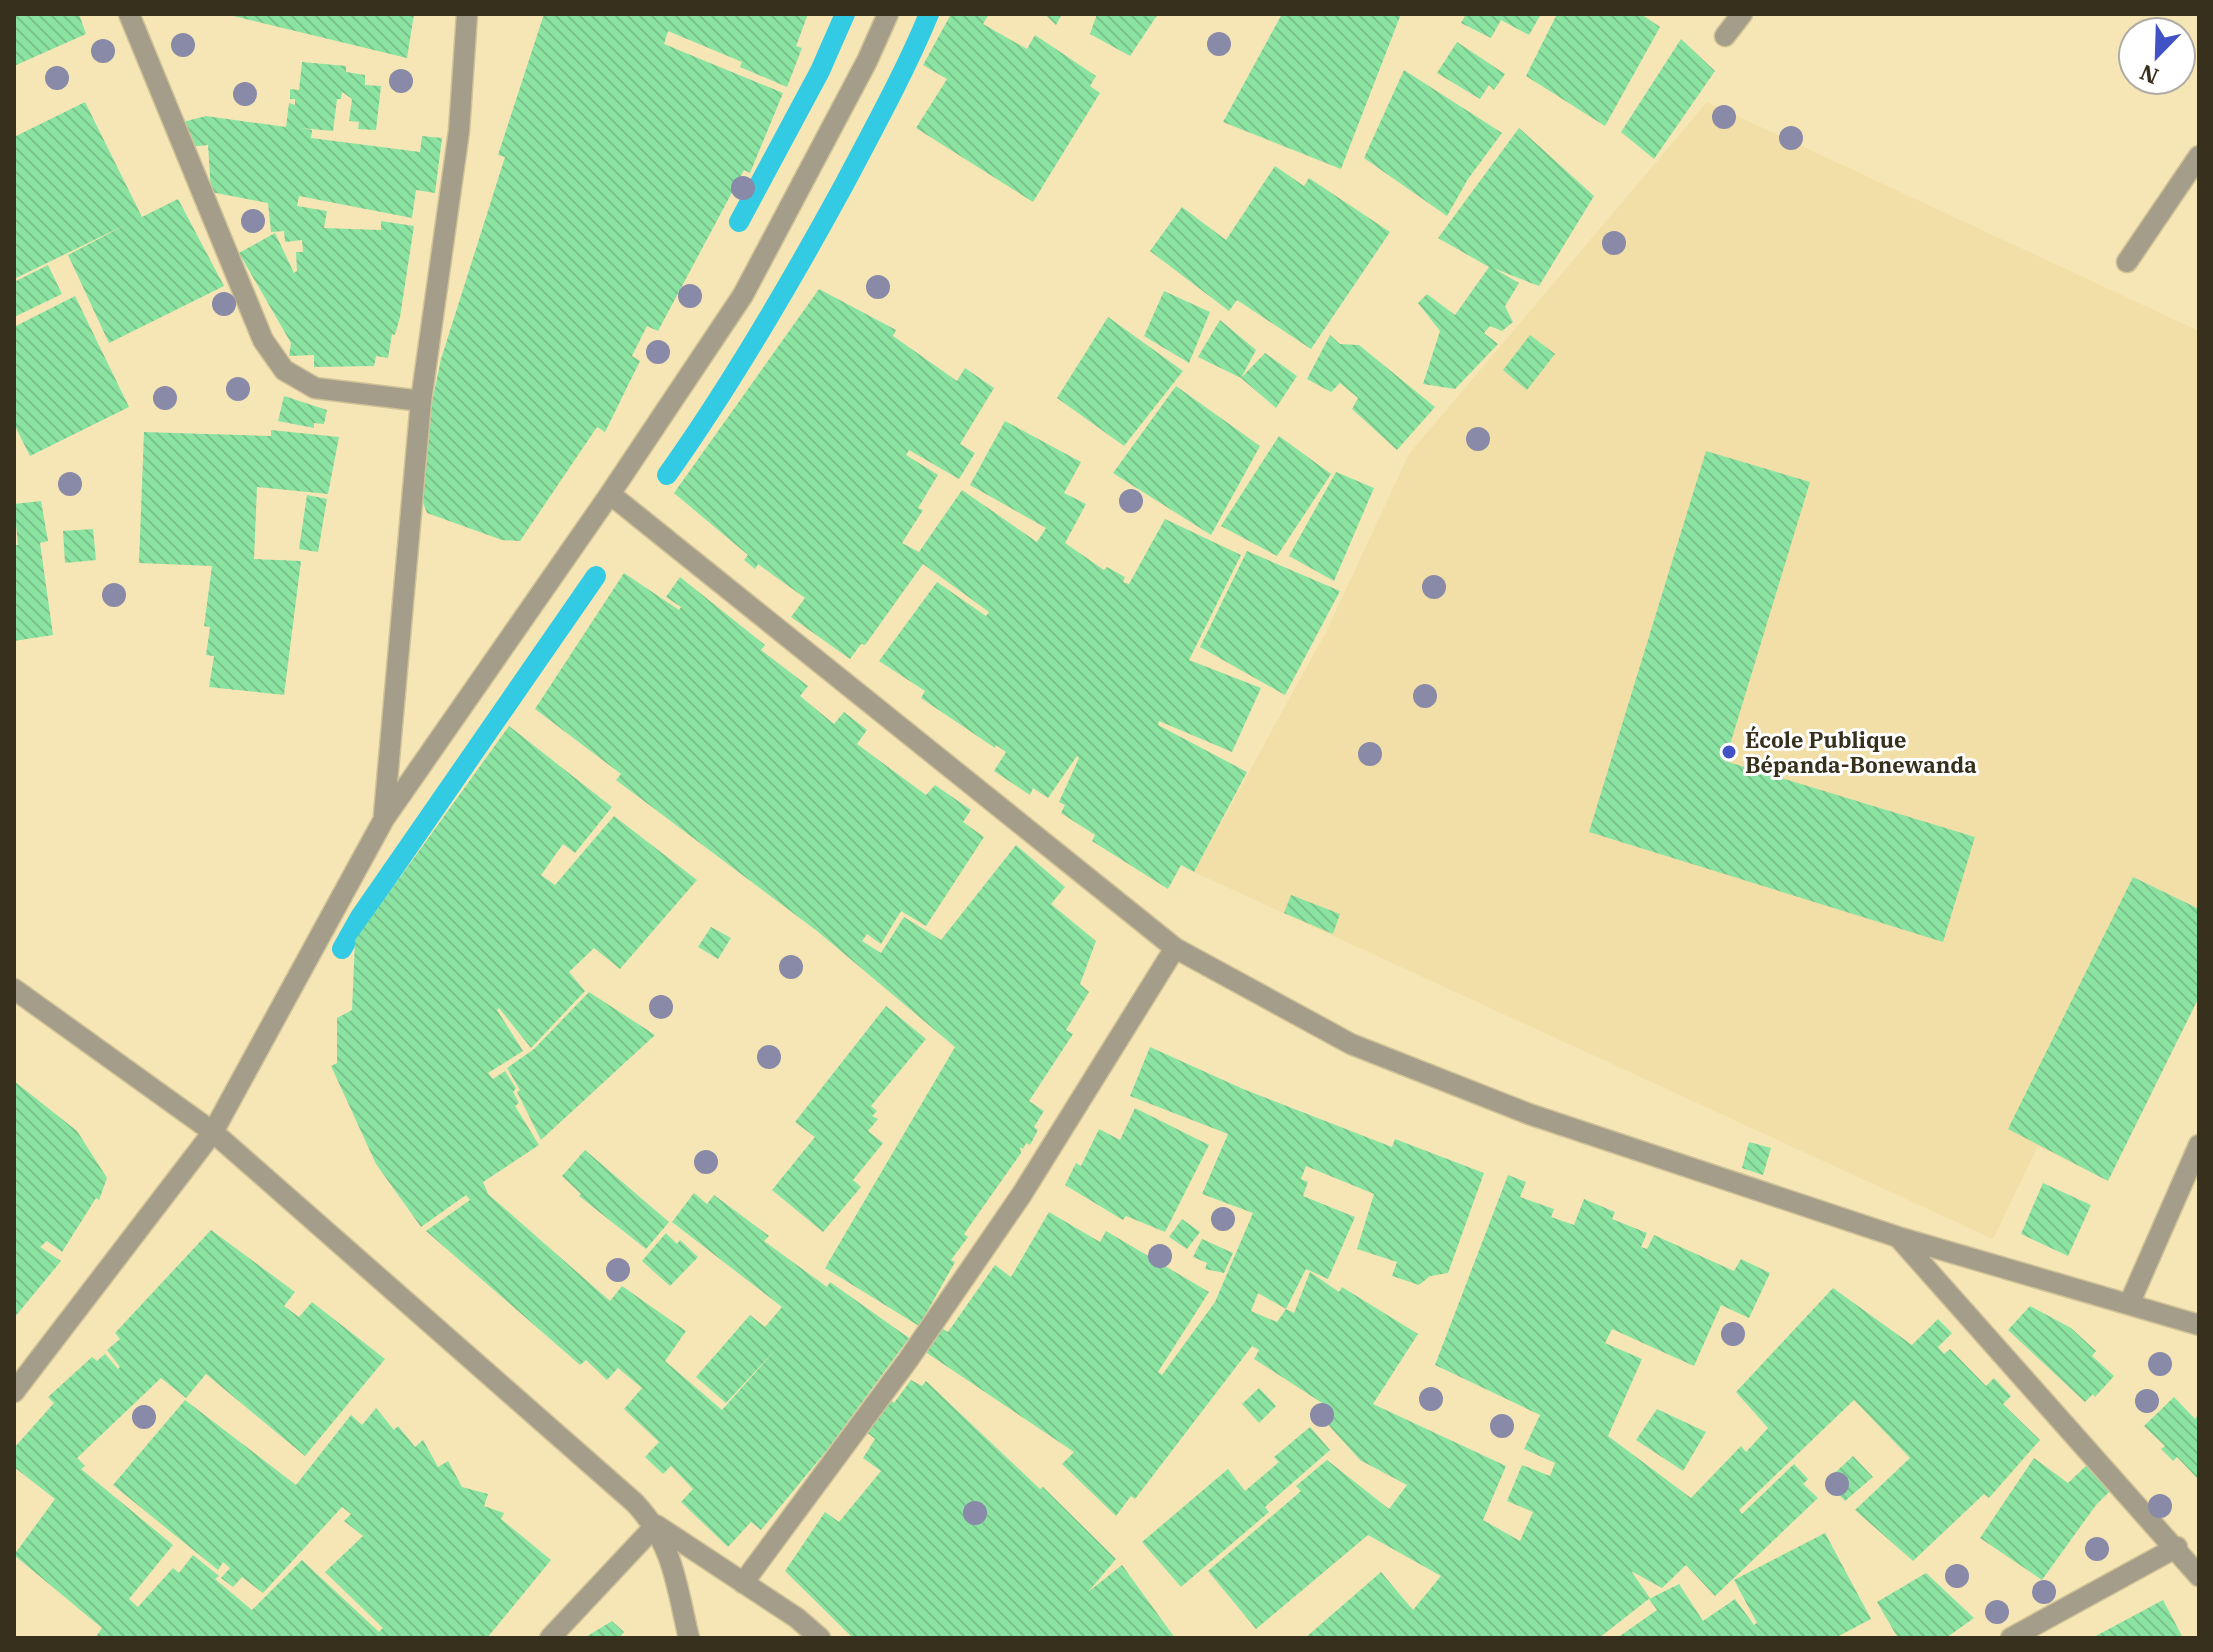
<svg xmlns="http://www.w3.org/2000/svg" width="2213" height="1652" viewBox="0 0 2213 1652" font-family="'IBM Plex Serif',serif">
  <defs>
    <pattern id="building-back-hatch" width="6" height="6" patternUnits="userSpaceOnUse" patternTransform="scale(2)"><rect width="6" height="6" fill="#8be3a2"/><path d="M-1 5l2 2M0 0l6 6M5-1l2 2" fill="none" stroke="#79c38b"/></pattern>
  </defs>
  <rect width="100%" height="100%" fill="#f6e6b6"/>
  <!-- built -->
  <path fill="#f2dfa7" d="M 1707,102 L 2199,331 L 2199,997 L 2108,1181 L 2038,1146 L 1993,1239 L 1194,872 L 1326,632 L 1409,454 Z"/>
  <g fill="none" stroke-linecap="round" stroke-linejoin="round">
    <!-- stream -->
    <path stroke="#33cae3" stroke-width="20" d="M 739,222 L 820,71 L 845,14
      M 667,475 C 733,382 790,284 845,183 C 874,128 905,72 929,14
      M 342,949 L 360,917 L 596,576"/>
  </g>
  <!-- building -->
  <path fill="url(#building-back-hatch)" d="M 14,14 L 79,14 L 86,34 L 14,66 Z
    M 225,14 L 414,14 L 407,58 Z
    M 544,14 L 808,14 L 796,46 L 802,48 L 787,87 L 740,67 L 742,62 L 668,31 L 664,44 L 783,93 L 750,173 L 744,170 L 658,331 L 647,326 L 632,356 L 640,361 L 605,432 L 597,427 L 520,541 L 502,540 L 427,513 L 420,495 L 420,460 L 441,359 L 505,157 L 498,155 Z
    M 951,14 L 989,14 L 983,24 L 1027,49 L 1035,35 L 1096,76 L 1090,86 L 1100,93 L 1033,202 L 916,128 L 947,79 L 923,65 Z
    M 1045,14 L 1062,14 L 1056,25 Z
    M 1097,14 L 1158,14 L 1130,56 L 1090,34 Z
    M 1282,14 L 1401,14 L 1341,169 L 1223,122 Z
    M 1466,14 L 1541,14 L 1529,35 L 1501,20 L 1491,38 L 1461,23 Z
    M 1557,14 L 1641,14 L 1660,27 L 1605,126 L 1526,76 Z
    M 1681,39 L 1715,71 L 1654,159 L 1621,132 Z
    M 1457,42 L 1505,74 L 1494,90 L 1489,85 L 1480,99 L 1437,73 Z
    M 302,62 L 346,66 L 346,72 L 365,75 L 365,85 L 381,86 L 376,130 L 358,129 L 359,122 L 349,121 L 352,99 L 342,92 L 341,99 L 337,99 L 333,131 L 301,128 L 312,130 L 311,138 L 420,152 L 422,136 L 442,138 L 435,193 L 416,190 L 412,218 L 299,196 L 297,206 L 327,211 L 324,228 L 381,230 L 381,221 L 414,226 L 400,317 L 395,335 L 392,334 L 388,358 L 376,356 L 374,366 L 314,367 L 314,355 L 289,356 L 291,343 L 239,253 L 275,233 L 294,273 L 297,271 L 296,252 L 303,252 L 302,240 L 285,242 L 284,231 L 271,232 L 268,203 L 211,192 L 208,145 L 190,147 L 179,123 L 206,116 L 286,127 L 289,103 L 295,105 L 295,99 L 290,99 L 290,89 L 299,90 Z
    M 1404,70 L 1502,133 L 1468,179 L 1447,216 L 1364,158 Z
    M 85,102 L 142,217 L 178,199 L 224,286 L 109,343 L 68,255 L 125,225 L 14,279 L 14,137 Z
    M 1519,128 L 1594,196 L 1539,286 L 1493,268 L 1519,283 L 1505,306 L 1513,322 L 1502,331 L 1490,326 L 1484,333 L 1498,344 L 1455,389 L 1423,384 L 1440,331 L 1418,303 L 1427,294 L 1455,315 L 1489,267 L 1438,238 Z
    M 1275,166 L 1304,186 L 1309,178 L 1390,232 L 1311,349 L 1237,300 L 1229,311 L 1150,251 L 1182,207 L 1226,240 Z
    M 48,265 L 62,294 L 14,317 L 14,282 Z
    M 819,289 L 896,330 L 893,336 L 957,381 L 965,368 L 994,388 L 960,444 L 975,453 L 959,479 L 909,450 L 906,455 L 938,475 L 918,508 L 923,510 L 902,543 L 919,552 L 962,490 L 1037,542 L 1046,528 L 970,485 L 1005,421 L 1081,462 L 1064,493 L 1086,504 L 1065,543 L 1104,570 L 1107,567 L 1125,577 L 1123,582 L 1129,584 L 1165,519 L 1241,555 L 1189,660 L 1261,688 L 1232,752 L 1159,721 L 1158,725 L 1247,772 L 1194,872 L 1181,865 L 1168,889 L 1092,841 L 1095,835 L 1061,813 L 1065,805 L 1059,802 L 1079,758 L 1077,756 L 1048,798 L 1033,788 L 1030,795 L 994,771 L 1006,752 L 996,745 L 995,748 L 921,698 L 925,691 L 879,661 L 937,582 L 986,616 L 989,612 L 923,564 L 865,645 L 861,644 L 850,659 L 791,617 L 805,598 L 758,564 L 755,569 L 744,560 L 748,555 L 674,493 Z
    M 1164,291 L 1210,312 L 1189,363 L 1144,336 Z
    M 75,296 L 129,407 L 30,456 L 14,424 L 14,327 Z
    M 1108,317 L 1183,371 L 1124,446 L 1057,398 Z
    M 1220,320 L 1256,350 L 1241,378 L 1265,353 L 1297,376 L 1276,408 L 1241,378 L 1198,357 Z
    M 1330,335 L 1340,344 L 1359,345 L 1435,407 L 1397,450 L 1352,409 L 1358,398 L 1340,383 L 1331,392 L 1307,379 Z
    M 1530,335 L 1555,354 L 1527,390 L 1503,370 Z
    M 1176,386 L 1260,446 L 1211,535 L 1113,473 Z
    M 284,396 L 327,410 L 324,424 L 314,423 L 314,428 L 278,421 Z
    M 271,430 L 339,437 L 328,494 L 257,487 L 254,559 L 301,561 L 284,695 L 209,687 L 214,656 L 206,655 L 210,627 L 204,626 L 212,566 L 139,563 L 144,432 L 271,436 Z
    M 1279,436 L 1331,474 L 1277,556 L 1221,526 Z
    M 1706,451 L 1810,482 L 1725,761 L 1975,837 L 1943,942 L 1589,832 Z
    M 1336,472 L 1374,488 L 1334,581 L 1289,556 Z
    M 307,495 L 327,499 L 318,552 L 299,549 Z
    M 41,501 L 48,541 L 40,543 L 53,635 L 14,641 L 14,545 L 18,545 L 14,504 Z
    M 93,529 L 96,560 L 65,563 L 63,531 Z
    M 1247,551 L 1340,591 L 1285,695 L 1200,647 Z
    M 624,573 L 679,610 L 681,607 L 666,597 L 680,577 L 765,645 L 761,650 L 808,686 L 800,696 L 834,724 L 844,712 L 867,730 L 857,744 L 926,795 L 935,785 L 971,810 L 963,822 L 984,837 L 926,926 L 901,911 L 881,944 L 867,934 L 862,941 L 881,953 L 904,917 L 941,940 L 1016,845 L 1065,887 L 1051,904 L 1096,941 L 1080,984 L 1089,992 L 1066,1030 L 1073,1034 L 1029,1101 L 1044,1111 L 1034,1127 L 1038,1130 L 1030,1145 L 1026,1143 L 1023,1149 L 1020,1147 L 1021,1153 L 964,1234 L 968,1237 L 951,1260 L 955,1262 L 919,1326 L 825,1268 L 955,1047 L 817,931 L 616,780 L 621,774 L 535,709 Z
    M 509,726 L 612,807 L 575,853 L 563,844 L 541,875 L 555,885 L 614,816 L 697,880 L 620,969 L 594,948 L 569,972 L 585,991 L 531,1048 L 499,1008 L 497,1010 L 523,1051 L 488,1073 L 493,1079 L 505,1071 L 516,1088 L 513,1092 L 519,1103 L 515,1106 L 539,1145 L 483,1182 L 488,1194 L 610,1301 L 622,1286 L 686,1331 L 665,1361 L 722,1410 L 777,1348 L 726,1403 L 696,1377 L 750,1315 L 765,1327 L 782,1307 L 672,1222 L 694,1193 L 707,1204 L 714,1195 L 769,1236 L 764,1241 L 827,1287 L 830,1282 L 909,1338 L 827,1450 L 761,1530 L 751,1522 L 728,1547 L 681,1502 L 693,1489 L 671,1466 L 663,1474 L 645,1457 L 659,1442 L 624,1409 L 642,1388 L 618,1368 L 607,1380 L 586,1360 L 580,1365 L 426,1231 L 470,1200 L 466,1195 L 421,1227 L 376,1164 L 331,1066 L 337,1063 L 337,1018 L 352,1010 L 355,940 Z
    M 2133,877 L 2199,909 L 2199,997 L 2108,1181 L 2008,1129 Z
    M 1291,895 L 1340,914 L 1333,934 L 1284,913 Z
    M 711,927 L 731,938 L 718,959 L 698,947 Z
    M 589,992 L 655,1035 L 541,1140 L 517,1092 L 520,1090 L 507,1068 L 534,1049 Z
    M 886,1006 L 926,1039 L 871,1106 L 877,1111 L 872,1116 L 878,1119 L 868,1131 L 883,1143 L 853,1180 L 861,1187 L 823,1232 L 772,1190 L 815,1137 L 795,1122 Z
    M 1150,1047 L 1243,1089 L 1392,1147 L 1395,1139 L 1484,1173 L 1448,1273 L 1430,1276 L 1419,1285 L 1392,1276 L 1397,1262 L 1357,1249 L 1374,1194 L 1306,1166 L 1301,1179 L 1308,1182 L 1303,1196 L 1355,1217 L 1328,1279 L 1306,1269 L 1286,1309 L 1258,1293 L 1251,1311 L 1277,1322 L 1286,1309 L 1294,1313 L 1310,1272 L 1339,1292 L 1342,1287 L 1418,1334 L 1373,1404 L 1506,1466 L 1483,1520 L 1520,1541 L 1533,1512 L 1507,1501 L 1522,1465 L 1550,1476 L 1555,1463 L 1524,1449 L 1540,1415 L 1435,1365 L 1508,1175 L 1526,1182 L 1520,1197 L 1554,1209 L 1551,1217 L 1574,1225 L 1584,1199 L 1615,1212 L 1612,1219 L 1647,1233 L 1641,1247 L 1647,1249 L 1654,1235 L 1734,1271 L 1741,1259 L 1770,1273 L 1749,1318 L 1721,1305 L 1694,1366 L 1612,1329 L 1605,1343 L 1642,1359 L 1608,1436 L 1691,1498 L 1741,1446 L 1746,1452 L 1768,1428 L 1736,1392 L 1833,1288 L 1912,1345 L 1938,1319 L 1952,1333 L 1938,1347 L 1944,1354 L 1950,1349 L 1986,1386 L 1994,1378 L 2011,1396 L 2003,1404 L 2040,1440 L 1989,1498 L 1984,1494 L 1913,1561 L 1855,1510 L 1910,1458 L 1854,1400 L 1739,1510 L 1742,1514 L 1794,1464 L 1808,1479 L 1803,1484 L 1818,1498 L 1715,1596 L 1686,1565 L 1662,1588 L 1631,1571 L 1650,1598 L 1599,1638 L 1305,1638 L 1381,1572 L 1413,1610 L 1441,1576 L 1368,1535 L 1256,1629 L 1208,1571 L 1301,1491 L 1296,1486 L 1327,1460 L 1389,1509 L 1407,1485 L 1360,1460 L 1323,1419 L 1333,1410 L 1254,1359 L 1259,1350 L 1252,1346 L 1135,1499 L 1131,1496 L 1116,1516 L 1062,1464 L 1074,1452 L 924,1351 L 941,1328 L 948,1332 L 995,1265 L 1011,1277 L 1049,1212 L 1100,1242 L 1106,1231 L 1209,1292 L 1158,1372 L 1162,1375 L 1215,1302 L 1253,1213 L 1202,1194 L 1228,1134 L 1130,1096 Z
    M 14,1081 L 77,1131 L 107,1178 L 99,1200 L 96,1198 L 62,1252 L 47,1241 L 40,1247 L 61,1261 L 14,1318 Z
    M 1135,1108 L 1209,1145 L 1165,1232 L 1126,1216 L 1123,1220 L 1065,1185 L 1076,1163 L 1081,1166 L 1099,1129 L 1120,1140 Z
    M 1749,1142 L 1771,1148 L 1763,1175 L 1742,1168 Z
    M 585,1150 L 669,1222 L 646,1249 L 579,1196 L 581,1194 L 562,1176 Z
    M 2043,1183 L 2091,1205 L 2068,1256 L 2021,1234 Z
    M 1182,1219 L 1200,1232 L 1187,1249 L 1169,1237 Z
    M 211,1230 L 295,1292 L 284,1306 L 299,1317 L 312,1302 L 385,1359 L 305,1456 L 206,1374 L 186,1398 L 161,1378 L 77,1458 L 85,1466 L 81,1469 L 173,1545 L 129,1599 L 138,1607 L 173,1568 L 179,1573 L 193,1555 L 219,1576 L 215,1579 L 252,1610 L 302,1560 L 379,1632 L 383,1628 L 325,1572 L 363,1536 L 344,1521 L 351,1514 L 342,1507 L 263,1593 L 242,1577 L 233,1587 L 221,1578 L 230,1568 L 223,1562 L 218,1570 L 113,1485 L 185,1400 L 296,1485 L 351,1415 L 362,1425 L 376,1408 L 394,1430 L 398,1426 L 415,1447 L 423,1440 L 438,1467 L 448,1461 L 462,1487 L 488,1494 L 484,1506 L 504,1513 L 501,1519 L 551,1560 L 487,1638 L 95,1638 L 102,1628 L 14,1555 L 55,1499 L 14,1467 L 14,1448 L 54,1403 L 48,1397 L 92,1357 L 97,1361 L 105,1354 L 118,1369 L 120,1367 L 107,1350 L 120,1339 L 115,1333 Z
    M 666,1233 L 677,1244 L 680,1240 L 698,1257 L 670,1286 L 642,1261 Z
    M 1202,1239 L 1233,1253 L 1224,1273 L 1205,1269 L 1207,1263 L 1193,1257 Z
    M 2030,1306 L 2071,1328 L 2096,1351 L 2092,1356 L 2114,1376 L 2095,1397 L 2093,1394 L 2085,1402 L 2008,1330 Z
    M 911,1380 L 922,1386 L 926,1381 L 1040,1489 L 1043,1487 L 1116,1559 L 1088,1592 L 1122,1565 L 1175,1638 L 853,1638 L 785,1571 L 825,1512 L 839,1522 L 881,1471 L 863,1458 L 875,1439 L 865,1431 L 888,1398 L 894,1403 Z
    M 1259,1388 L 1276,1406 L 1259,1423 L 1242,1404 Z
    M 2174,1397 L 2195,1419 L 2199,1414 L 2199,1480 L 2177,1457 L 2173,1461 L 2161,1449 L 2165,1446 L 2144,1426 Z
    M 1657,1409 L 1706,1432 L 1683,1471 L 1636,1440 Z
    M 1310,1427 L 1330,1450 L 1265,1507 L 1269,1512 L 1181,1587 L 1142,1542 L 1228,1469 L 1245,1491 L 1279,1462 L 1274,1457 Z
    M 1853,1456 L 1873,1477 L 1845,1501 L 1826,1481 Z
    M 2034,1458 L 2068,1483 L 2087,1465 L 2114,1487 L 2096,1505 L 2042,1580 L 1980,1538 Z
    M 1825,1533 L 1871,1619 L 1835,1638 L 1617,1638 L 1657,1610 L 1649,1599 L 1679,1584 L 1703,1621 L 1735,1599 L 1754,1625 L 1757,1623 L 1734,1580 Z
    M 1926,1573 L 1974,1618 L 1946,1638 L 1898,1638 L 1877,1602 Z
    M 2163,1600 L 2183,1638 L 2092,1638 Z
    M 612,1621 L 624,1632 L 619,1638 L 584,1638 Z"/>
  <g fill="none" stroke-linecap="round" stroke-linejoin="round">
    <defs>
      <path id="minor" d="M 129,14 L 263,340 L 284,370 L 315,388 L 421,401
        M 1725,36 L 1742,14
        M 2127,262 L 2199,156
        M 610,494 L 1175,948 L 1351,1044 L 1529,1114 L 1898,1237 L 2199,1325
        M 384,815 L 421,401 L 459,131 L 467,14
        M 1899,1238 L 2199,1576
        M 2130,1302 L 2199,1145
        M 14,1392 L 213,1132 L 384,819 L 610,494 L 743,295 L 867,61 L 888,14
        M 743,1583 L 908,1360 L 1022,1194 L 1175,948
        M 550,1638 L 656,1525 L 797,1618 L 820,1638
        M 2011,1638 L 2177,1547"/>
      <path id="tertiary" d="M 14,989 L 213,1132 L 635,1503 C 674,1545 676,1584 689,1638"/>
    </defs>
    <!-- minor casing -->
    <use href="#minor" stroke="#d0c297" stroke-width="23"/>
    <!-- tertiary casing -->
    <use href="#tertiary" stroke="#d0c297" stroke-width="23"/>
    <!-- minor -->
    <use href="#minor" stroke="#a39d89" stroke-width="20"/>
    <!-- tertiary -->
    <use href="#tertiary" stroke="#a39d89" stroke-width="20"/>
  </g>
  <!-- trees -->
  <g fill="#8989a8">
    <circle cx="1219" cy="44" r="12"/>
    <circle cx="183" cy="45" r="12"/>
    <circle cx="103" cy="51" r="12"/>
    <circle cx="57" cy="78" r="12"/>
    <circle cx="401" cy="81" r="12"/>
    <circle cx="245" cy="94" r="12"/>
    <circle cx="1724" cy="117" r="12"/>
    <circle cx="1791" cy="138" r="12"/>
    <circle cx="743" cy="188" r="12"/>
    <circle cx="253" cy="221" r="12"/>
    <circle cx="1614" cy="243" r="12"/>
    <circle cx="878" cy="287" r="12"/>
    <circle cx="690" cy="296" r="12"/>
    <circle cx="224" cy="304" r="12"/>
    <circle cx="658" cy="352" r="12"/>
    <circle cx="238" cy="389" r="12"/>
    <circle cx="165" cy="398" r="12"/>
    <circle cx="1478" cy="439" r="12"/>
    <circle cx="70" cy="484" r="12"/>
    <circle cx="1131" cy="501" r="12"/>
    <circle cx="1434" cy="587" r="12"/>
    <circle cx="114" cy="595" r="12"/>
    <circle cx="1425" cy="696" r="12"/>
    <circle cx="1370" cy="754" r="12"/>
    <circle cx="791" cy="967" r="12"/>
    <circle cx="661" cy="1007" r="12"/>
    <circle cx="769" cy="1057" r="12"/>
    <circle cx="706" cy="1162" r="12"/>
    <circle cx="1223" cy="1219" r="12"/>
    <circle cx="1160" cy="1256" r="12"/>
    <circle cx="618" cy="1270" r="12"/>
    <circle cx="1733" cy="1334" r="12"/>
    <circle cx="2160" cy="1364" r="12"/>
    <circle cx="1431" cy="1399" r="12"/>
    <circle cx="2147" cy="1401" r="12"/>
    <circle cx="1322" cy="1415" r="12"/>
    <circle cx="144" cy="1417" r="12"/>
    <circle cx="1502" cy="1426" r="12"/>
    <circle cx="1837" cy="1484" r="12"/>
    <circle cx="2160" cy="1506" r="12"/>
    <circle cx="975" cy="1513" r="12"/>
    <circle cx="2097" cy="1549" r="12"/>
    <circle cx="1957" cy="1576" r="12"/>
    <circle cx="2044" cy="1592" r="12"/>
    <circle cx="1997" cy="1612" r="12"/>
  </g>
  <!-- markers -->
  <circle fill="#4152c6" stroke="#fff" stroke-width="3" cx="1729" cy="752" r="8"/>
  <g text-anchor="middle" dominant-baseline="central" stroke-width="6" stroke-linejoin="round" paint-order="stroke">
    <!-- poi labels -->
    <g font-size="22" font-weight="bold" fill="#36301d" stroke="#fff" text-anchor="start">
      <text x="1745" y="739">École Publique<tspan x="1745" dy="25">Bépanda-Bonewanda</tspan></text>
    </g>
  </g>
  <!-- border -->
  <rect width="2213" height="1652" fill="none" stroke="#36301d" stroke-width="32"/>
  <!-- north arrow -->
  <g transform="translate(2157 56) rotate(203)"><circle r="38" fill="#ffffff" stroke="#afaca5" stroke-width="2"/>
  <path d="M0-6L14 30L0 20L-14 30Z" fill="#4152c6"/>
  <text y="-12" font-size="22" font-weight="bold" text-anchor="middle" fill="#36301d">N</text>
  </g>
</svg>
